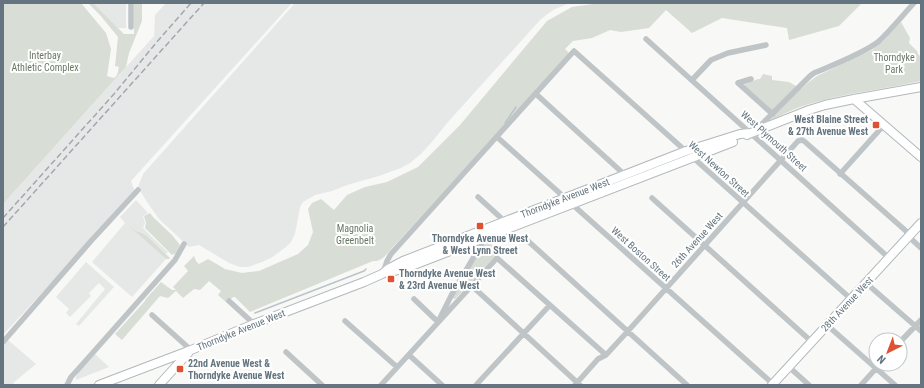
<svg xmlns="http://www.w3.org/2000/svg" width="924" height="388" viewBox="0 0 924 388" font-family="'Roboto Condensed',sans-serif">
  <rect width="100%" height="100%" fill="#f8f8f6"/>
  <!-- built -->
  <path fill="#e6e7e7" d="M 92,3 L 126,3 L 126,28 L 118,28 Z
    M 166,3 L 292,3 L 131,181 L 135,192 L 3,335 L 3,204 L 154,36 L 155,15 Z
    M 295,3 L 570,3 L 553,10 L 541,19 L 448,122 L 431,143 L 421,154 L 410,163 L 401,168 L 379,176 L 347,185 L 332,191 L 315,195 L 303,202 L 300,207 L 295,234 L 291,242 L 286,247 L 271,258 L 262,262 L 248,267 L 240,267 L 229,263 L 199,245 L 189,247 L 159,219 L 147,202 L 138,187 L 143,174 Z
    M 136,200 L 148,213 L 143,216 L 145,223 L 143,228 L 154,239 L 168,252 L 166,254 L 147,236 L 142,233 L 136,231 L 132,228 L 166,259 L 132,297 L 92,262 L 125,223 L 120,217 Z
    M 86,262 L 114,287 L 79,326 L 76,324 L 105,289 L 99,283 L 89,293 L 91,296 L 70,317 L 66,313 L 69,309 L 56,297 Z
    M 8,340 L 36,364 L 13,383 L 15,385 L 3,385 L 3,345 Z
    M 95,354 L 109,367 L 76,380 L 76,377 L 79,371 Z"/>
  <!-- green -->
  <path fill="#d8ddd5" d="M 3,3 L 81,3 L 106,33 L 111,49 L 107,76 L 114,78 L 117,75 L 119,67 L 115,66 L 118,37 L 100,15 L 88,3 L 93,3 L 124,34 L 134,34 L 134,3 L 142,3 L 142,21 L 129,53 L 126,67 L 3,204 Z
    M 600,3 L 862,3 L 839,26 L 789,40 L 787,28 L 722,18 L 692,33 L 666,10 L 649,28 L 621,32 L 610,30 L 592,38 L 573,41 L 565,49 L 569,53 L 534,93 L 394,246 C 388,252 383,262 373,261 L 250,312 L 235,297 L 233,297 L 227,303 L 218,295 L 221,291 L 209,281 L 200,290 L 194,289 L 183,298 L 176,291 L 168,298 L 160,296 L 122,340 L 115,334 L 145,301 L 145,300 L 161,282 L 172,290 L 176,290 L 173,287 L 188,271 L 184,266 L 194,256 L 196,261 L 199,264 L 208,259 L 225,269 L 242,273 L 259,271 L 298,254 L 308,245 L 313,232 L 308,209 L 312,203 L 321,199 L 334,210 L 347,195 L 365,187 L 387,182 L 418,167 L 460,125 L 547,21 L 572,7 Z
    M 901,22 L 910,38 L 909,43 L 917,51 L 918,54 L 921,57 L 921,81 C 884,89 845,93 809,104 C 795,108 782,115 769,121 L 776,115 L 743,85 L 758,79 L 760,79 L 763,74 L 772,76 L 772,80 L 789,82 L 801,89 L 809,82 L 817,76 L 872,50 L 883,41 Z
    M 150,213 L 153,217 L 172,235 L 180,245 L 176,253 L 172,255 L 145,228 L 146,223 L 144,216 Z
    M 128,225 L 136,231 L 142,233 L 147,236 L 170,258 L 169,259 L 166,259 Z
    M 489,242 L 499,252 L 455,299 L 454,299 L 452,297 L 484,245 Z"/>
  <g fill="none" stroke-linecap="round" stroke-linejoin="round">
    <!-- stream -->
    <path stroke="#b9c5c9" stroke-width="1.5" d="M 505,123 L 516,107
      M 255,313 L 364,271 L 366,269"/>
    <defs>
      <path id="secondary" d="M 854,99 L 921,157
        M 747,135 L 751,133 L 809,110 L 825,105 L 854,99 L 921,87
        M 387,273 L 406,268 L 733,142
        M 99,385 L 191,350 L 254,324 L 364,282 L 382,274 L 388,269 L 403,261 L 686,151 L 740,134 L 751,133
        M 159,385 L 189,352
        M 772,385 L 921,223"/>
    </defs>
    <!-- secondary casing -->
    <use href="#secondary" stroke="#b2b8bc" stroke-width="10"/>
    <!-- street -->
    <path stroke="#bfc4c7" stroke-width="5.5" d="M 131,27 L 131,3
      M 646,39 L 889,258
      M 692,80 L 711,60 L 728,53 L 766,45
      M 738,83 L 768,110 L 773,114
      M 738,83 L 751,79
      M 536,94 L 626,176
      M 757,128 L 764,122 L 810,76 L 814,73 C 833,65 862,54 878,42 C 891,30 902,16 914,3
      M 497,137 L 773,384
      M 840,174 L 884,125
      M 478,197 L 500,217 L 505,225
      M 652,198 L 812,342
      M 528,241 L 687,385
      M 383,273 L 387,261 L 391,254 L 574,51 L 851,299
      M 866,283 L 921,331
      M 472,286 L 580,385
      M 414,299 L 438,322 L 452,294 L 485,238
      M 229,301 L 254,324
      M 152,315 L 191,350
      M 345,321 L 397,367
      M 827,325 L 895,385
      M 3,342 L 91,241 L 138,190
      M 900,342 L 921,320
      M 286,352 L 322,385
      M 409,355 L 442,385
      M 789,367 L 809,385
      M 67,385 L 71,377 L 81,366 L 175,260 L 184,244
      M 381,385 L 497,258 L 606,355
      M 476,385 L 550,305
      M 575,385 L 598,359 L 606,355 L 628,331 L 798,141 L 802,140 L 804,141 L 906,231 L 908,236 L 921,248
      M 861,385 L 880,364"/>
    <!-- secondary -->
    <use href="#secondary" stroke="#fff" stroke-width="8"/>
    <!-- rail -->
    <path stroke="#a1a8ad" stroke-width="1.5" stroke-dasharray="6 3" stroke-linecap="butt" d="M 3,218 L 114,94 L 156,43 L 191,3
      M 3,227 L 204,3"/>
  </g>
  <!-- markers -->
  <g fill="#dc5232" stroke="#fff" stroke-width="1.5">
    <rect x="872" y="121" width="8" height="8" rx="2"/>
    <rect x="476" y="222" width="8" height="8" rx="2"/>
    <rect x="387" y="275" width="8" height="8" rx="2"/>
    <rect x="176" y="365" width="8" height="8" rx="2"/>
  </g>
  <g text-anchor="middle" dominant-baseline="central" stroke-width="4" stroke-linejoin="round" paint-order="stroke">
    <!-- park labels -->
    <g font-size="10" fill="#677863" stroke="#fff">
      <text x="45" y="55">Interbay<tspan x="45" dy="12">Athletic Complex</tspan></text>
      <text x="894" y="57">Thorndyke<tspan x="894" dy="12">Park</tspan></text>
      <text x="355" y="228">Magnolia<tspan x="355" dy="12">Greenbelt</tspan></text>
    </g>
    <!-- poi labels -->
    <g font-size="10" font-weight="bold" fill="#64757f" stroke="#fff" text-anchor="start">
      <text x="868" y="119" text-anchor="end">West Blaine Street<tspan x="868" dy="12">&amp; 27th Avenue West</tspan></text>
      <text x="480" y="238" text-anchor="middle">Thorndyke Avenue West<tspan x="480" dy="12">&amp; West Lynn Street</tspan></text>
      <text x="399" y="273">Thorndyke Avenue West<tspan x="399" dy="12">&amp; 23rd Avenue West</tspan></text>
      <text x="188" y="363">22nd Avenue West &amp;<tspan x="188" dy="12">Thorndyke Avenue West</tspan></text>
    </g>
    <!-- street labels -->
    <g font-size="10" fill="#64757f" stroke="#fff">
      <text transform="translate(774 141) rotate(42)">West Plymouth Street</text>
      <text transform="translate(719 169) rotate(42)">West Newton Street</text>
      <text transform="translate(565 198) rotate(-21)">Thorndyke Avenue West</text>
      <text transform="translate(697 240) rotate(-48)">26th Avenue West</text>
      <text transform="translate(641 254) rotate(42)">West Boston Street</text>
      <text transform="translate(847 304) rotate(-47)">28th Avenue West</text>
      <text transform="translate(241 330) rotate(-22)">Thorndyke Avenue West</text>
    </g>
  </g>
  <!-- border -->
  <rect width="924" height="388" fill="none" stroke="#64757f" stroke-width="8"/>
  <!-- north arrow -->
  <g transform="translate(888 352) rotate(222)"><circle r="19" fill="#ffffff" stroke="#c1c8cc"/>
  <path d="M0-3L7 15L0 10L-7 15Z" fill="#dc5232"/>
  <text y="-6" font-size="11" font-weight="bold" text-anchor="middle" fill="#64757f">N</text>
  </g>
</svg>
